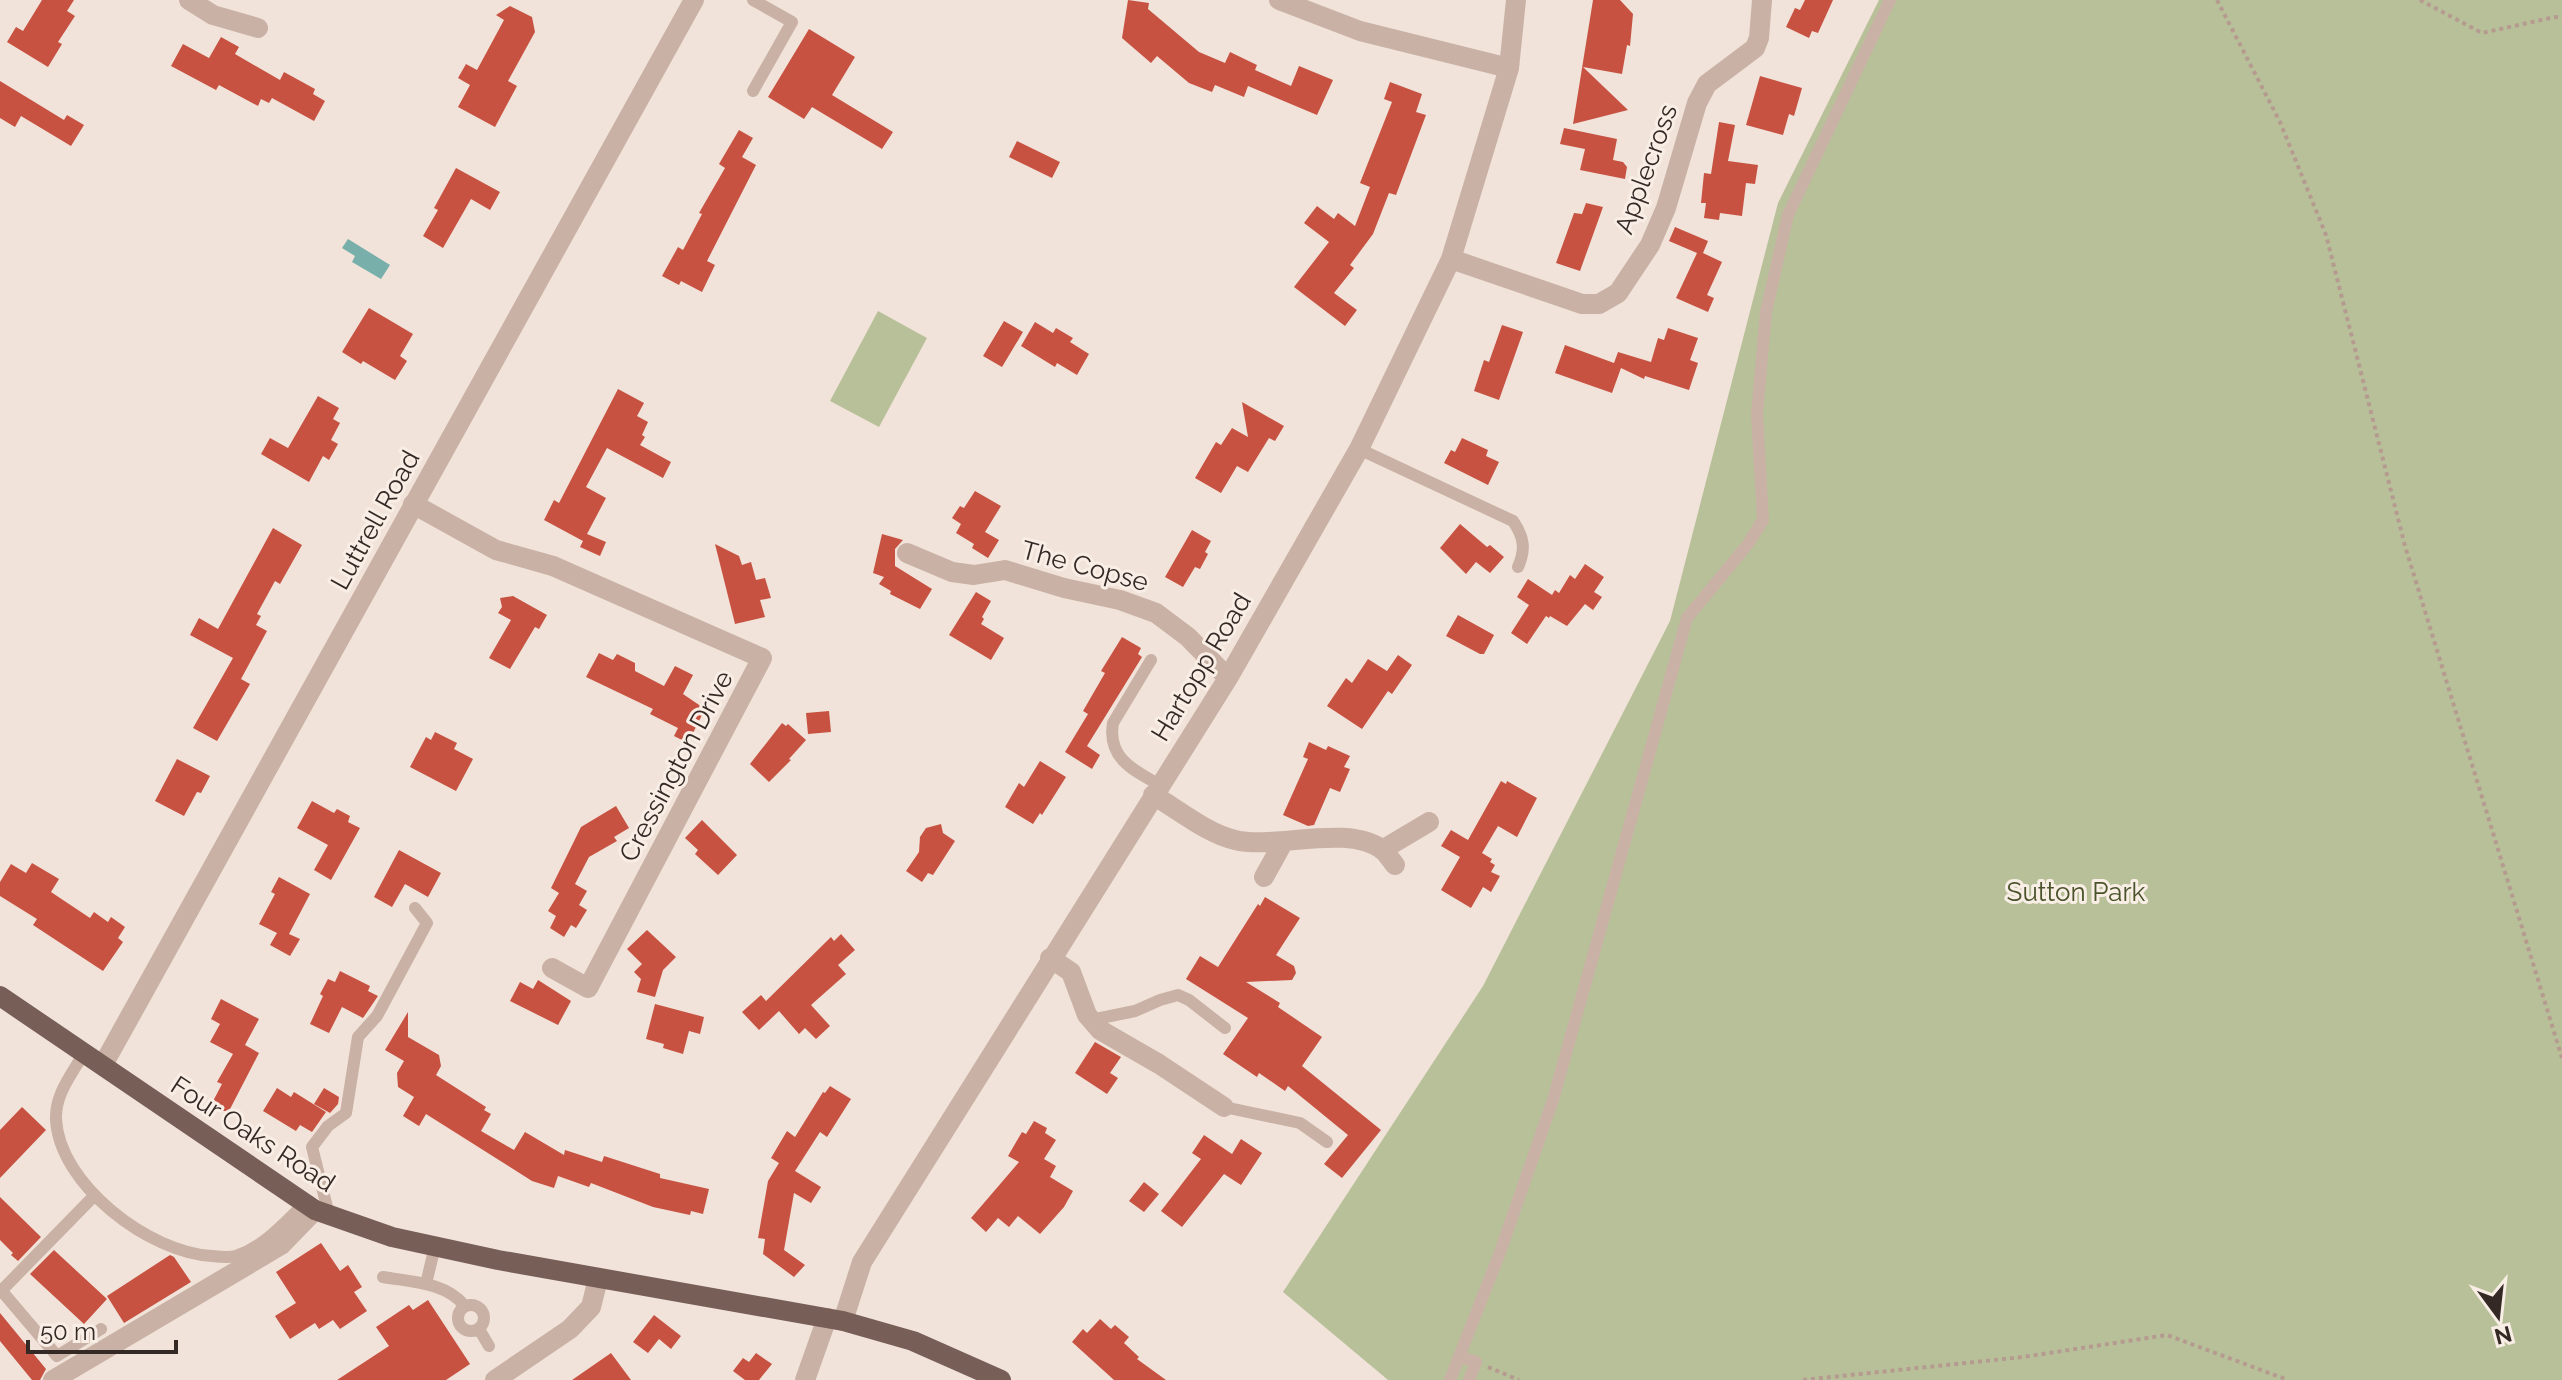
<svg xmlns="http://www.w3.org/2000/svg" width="2562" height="1380" viewBox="0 0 2562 1380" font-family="Raleway,sans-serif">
  <rect width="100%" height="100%" fill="#f1e3d9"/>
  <!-- green -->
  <path fill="#b8c099" d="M 1879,0 L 2562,0 L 2562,1380 L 1388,1380 L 1283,1292 L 1483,986 L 1670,621 L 1778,203 Z
    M 878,311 L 927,338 L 879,427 L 830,401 Z"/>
  <!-- water -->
  <path fill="#78afaa" d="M 348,239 L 390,265 L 381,279 L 352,262 L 355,256 L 342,248 Z"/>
  <!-- building -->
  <path fill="#c75242" d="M 42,0 L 74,0 L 67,11 L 75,16 L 58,42 L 62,44 L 48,67 L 7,42 L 16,27 L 23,31 Z
    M 1128,0 L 1149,3 L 1148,9 L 1199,52 L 1225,63 L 1230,52 L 1257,65 L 1255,70 L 1291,86 L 1299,66 L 1333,80 L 1317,115 L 1248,86 L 1244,97 L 1215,85 L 1212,92 L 1189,83 L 1157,56 L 1151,63 L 1122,38 Z
    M 1593,0 L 1620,0 L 1633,14 L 1630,46 L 1627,45 L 1622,74 L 1583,67 L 1628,110 L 1573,124 Z
    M 1805,0 L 1833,0 L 1818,33 L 1812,31 L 1809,38 L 1786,27 L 1795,8 L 1800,10 Z
    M 510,6 L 532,17 L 535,32 L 508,81 L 517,86 L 495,127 L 458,107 L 470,85 L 458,78 L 466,64 L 477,70 L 504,20 L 496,15 Z
    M 809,29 L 855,57 L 832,95 L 893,132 L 882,149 L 812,107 L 804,119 L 768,97 Z
    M 221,37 L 239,47 L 235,54 L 280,80 L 284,72 L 315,89 L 313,94 L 325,101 L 314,121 L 272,98 L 269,103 L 261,99 L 258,106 L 219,85 L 216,90 L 171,66 L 183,44 L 209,58 Z
    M 1760,76 L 1802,88 L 1794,116 L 1789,114 L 1783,135 L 1746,125 Z
    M 0,81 L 64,120 L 67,115 L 84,125 L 71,146 L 21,116 L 15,127 L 0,118 Z
    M 1390,82 L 1422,94 L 1416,112 L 1426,115 L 1396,195 L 1389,193 L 1373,234 L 1350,265 L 1354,268 L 1334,293 L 1357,310 L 1345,326 L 1294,287 L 1329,242 L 1304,223 L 1317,206 L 1334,219 L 1338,213 L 1355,226 L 1370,187 L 1360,183 L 1392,102 L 1384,99 Z
    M 1719,122 L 1735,125 L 1728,161 L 1758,165 L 1755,184 L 1746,183 L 1742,216 L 1720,213 L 1719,220 L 1704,218 L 1706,203 L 1701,203 L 1704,173 L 1711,174 Z
    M 1564,128 L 1617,139 L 1613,160 L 1623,162 L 1627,167 L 1625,179 L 1580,170 L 1585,149 L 1560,144 Z
    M 739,130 L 753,138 L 742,157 L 756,165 L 707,261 L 715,265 L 702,292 L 681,281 L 679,285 L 662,276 L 678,247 L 683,250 L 702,214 L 699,213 L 725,168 L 719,164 Z
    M 1017,141 L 1060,162 L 1052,178 L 1009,157 Z
    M 456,168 L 500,192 L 490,210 L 471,199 L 443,248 L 423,236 L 438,210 L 434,208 Z
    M 1586,203 L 1603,207 L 1580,271 L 1556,263 L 1574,213 L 1582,214 Z
    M 1675,227 L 1708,241 L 1703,253 L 1722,262 L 1707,295 L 1714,298 L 1708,312 L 1676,298 L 1697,253 L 1669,241 Z
    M 369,308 L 413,334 L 400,356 L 407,361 L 395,380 L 363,361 L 361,364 L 342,352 Z
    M 1004,321 L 1023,332 L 1002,367 L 983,356 Z
    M 1035,322 L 1053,333 L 1056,328 L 1073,338 L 1070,342 L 1089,354 L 1077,375 L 1057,363 L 1055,367 L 1021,346 Z
    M 1502,325 L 1523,332 L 1499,400 L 1474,391 L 1484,360 L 1489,362 Z
    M 1668,328 L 1698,338 L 1690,360 L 1698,363 L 1689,390 L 1645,376 L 1644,379 L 1621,368 L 1612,393 L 1555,373 L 1565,345 L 1614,363 L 1618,352 L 1651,362 L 1658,338 L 1664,340 Z
    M 618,389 L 644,403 L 637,416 L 648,422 L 642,435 L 645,437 L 640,445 L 671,462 L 663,478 L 607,448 L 586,487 L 606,498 L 587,534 L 606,542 L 600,556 L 580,547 L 583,541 L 544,520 L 554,500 L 559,503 Z
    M 318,396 L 339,408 L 333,419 L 340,423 L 331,440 L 338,444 L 329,460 L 323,456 L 309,482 L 261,454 L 270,438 L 288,448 Z
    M 1242,402 L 1284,426 L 1275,441 L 1269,438 L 1248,472 L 1237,466 L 1221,493 L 1195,478 L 1216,442 L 1221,445 L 1232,428 L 1248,437 Z
    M 1462,438 L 1488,450 L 1486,456 L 1499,462 L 1488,485 L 1444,463 L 1451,450 L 1455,452 Z
    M 975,491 L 1001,506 L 985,532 L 999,540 L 988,558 L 972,548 L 974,544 L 956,533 L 961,524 L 952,518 L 960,506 L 964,508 Z
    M 1460,524 L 1487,547 L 1490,545 L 1504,557 L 1490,573 L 1476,562 L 1466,574 L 1440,548 Z
    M 273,528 L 302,545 L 280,584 L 275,581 L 257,614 L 261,616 L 256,625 L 267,631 L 241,679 L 250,684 L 217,741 L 193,728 L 233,658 L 190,635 L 199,618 L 218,629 Z
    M 1192,530 L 1211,541 L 1205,552 L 1208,554 L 1200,569 L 1195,567 L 1183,587 L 1165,577 Z
    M 882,534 L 903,540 L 895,549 L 895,566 L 932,589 L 920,609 L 890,594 L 891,591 L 879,584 L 884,577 L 873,573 Z
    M 715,544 L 739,556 L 742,565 L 751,562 L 756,580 L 765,578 L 771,598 L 760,600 L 765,617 L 735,624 Z
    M 1585,564 L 1604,577 L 1594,592 L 1602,597 L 1593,610 L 1585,604 L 1567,626 L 1550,616 L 1549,618 L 1546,616 L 1527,644 L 1511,633 L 1529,605 L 1517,597 L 1528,579 L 1552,595 L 1555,590 L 1559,593 L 1570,575 L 1575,579 Z
    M 976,592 L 991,601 L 982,617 L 984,619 L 981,624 L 1004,638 L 991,660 L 949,635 Z
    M 513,596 L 547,615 L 539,629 L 535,627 L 510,669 L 489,658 L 511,620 L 498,613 L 502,607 L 500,598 Z
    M 1458,615 L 1494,635 L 1484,654 L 1480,654 L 1446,636 Z
    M 1122,637 L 1141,648 L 1138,654 L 1142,657 L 1087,746 L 1100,755 L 1092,769 L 1065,752 L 1088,714 L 1083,711 L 1105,673 L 1101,671 Z
    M 599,653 L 613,660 L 617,654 L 635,663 L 635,671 L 664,686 L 675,666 L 693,675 L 683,694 L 705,709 L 688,743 L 674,736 L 678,728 L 650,714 L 653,709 L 586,677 Z
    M 1398,655 L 1412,665 L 1392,694 L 1388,691 L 1362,729 L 1327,706 L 1346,678 L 1352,683 L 1368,659 L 1387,671 Z
    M 829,711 L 831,732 L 808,734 L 806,713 Z
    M 782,723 L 786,726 L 788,724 L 806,740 L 789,759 L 791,760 L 769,782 L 750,764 Z
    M 435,732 L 457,743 L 454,749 L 473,759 L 456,791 L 410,767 L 426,737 L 431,740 Z
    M 1309,742 L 1326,750 L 1328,746 L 1350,756 L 1344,767 L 1350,769 L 1340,792 L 1330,788 L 1314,825 L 1308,826 L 1283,815 L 1308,759 L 1303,757 Z
    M 177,759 L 210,776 L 201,793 L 197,792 L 184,816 L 155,801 Z
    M 1040,761 L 1066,777 L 1042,815 L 1040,813 L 1033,824 L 1005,807 L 1019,783 L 1024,787 Z
    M 1501,781 L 1506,784 L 1507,781 L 1537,798 L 1517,837 L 1498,826 L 1482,853 L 1492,859 L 1490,862 L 1495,865 L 1491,872 L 1500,876 L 1491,892 L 1483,887 L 1471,908 L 1441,890 L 1460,857 L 1441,846 L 1451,830 L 1468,840 Z
    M 312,801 L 334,813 L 337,809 L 350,816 L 348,822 L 360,828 L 331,880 L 314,870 L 328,845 L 297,828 Z
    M 616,806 L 629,828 L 614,837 L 617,841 L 589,857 L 575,884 L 587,891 L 579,905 L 587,910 L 576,928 L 571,925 L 564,937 L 550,928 L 556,916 L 548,911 L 559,893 L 551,888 L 581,827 Z
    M 702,820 L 737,855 L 718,875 L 695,854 L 698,850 L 685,838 Z
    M 941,824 L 943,833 L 955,841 L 933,875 L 928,873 L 922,882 L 906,871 L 919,852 L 920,837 L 926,828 Z
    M 399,850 L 441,873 L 428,897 L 405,884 L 392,907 L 374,897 Z
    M 32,863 L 59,879 L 51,892 L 90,918 L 94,912 L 108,922 L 111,917 L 125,927 L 118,938 L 123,942 L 103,971 L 33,925 L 37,919 L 0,896 L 0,882 L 11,864 L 26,873 Z
    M 279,877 L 310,894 L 289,934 L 300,939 L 290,956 L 270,945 L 277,933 L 259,924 L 275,894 L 271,892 Z
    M 1265,897 L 1300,918 L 1276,955 L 1294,966 L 1296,973 L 1292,980 L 1246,982 L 1280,1003 L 1278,1007 L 1322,1037 L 1302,1066 L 1381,1130 L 1342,1178 L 1324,1164 L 1348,1135 L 1288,1086 L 1285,1091 L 1259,1073 L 1257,1077 L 1223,1054 L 1248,1018 L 1186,979 L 1200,956 L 1218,967 L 1258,904 L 1260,906 Z
    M 647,930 L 676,957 L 663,970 L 655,997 L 637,992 L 641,979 L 634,972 L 642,964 L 627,949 Z
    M 841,934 L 855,950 L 838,965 L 846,974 L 811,1005 L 830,1026 L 816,1039 L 805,1028 L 799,1034 L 779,1011 L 759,1030 L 742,1012 L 761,995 L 766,1001 L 831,937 L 834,941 Z
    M 340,971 L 370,986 L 368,991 L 378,996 L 363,1018 L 342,1007 L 329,1033 L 310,1024 L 323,996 L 320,994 L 328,979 L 335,982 Z
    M 538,980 L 571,1001 L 558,1025 L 510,1001 L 520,982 L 533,989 Z
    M 221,999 L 259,1019 L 245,1045 L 259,1053 L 229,1111 L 223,1111 L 211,1105 L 222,1084 L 217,1082 L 233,1054 L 210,1042 L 220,1024 L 211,1019 Z
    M 655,1004 L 704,1017 L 700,1034 L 689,1031 L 683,1054 L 663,1048 L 664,1044 L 646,1039 Z
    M 408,1012 L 408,1037 L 439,1055 L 441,1066 L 436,1075 L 486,1107 L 484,1110 L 491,1114 L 481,1131 L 514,1150 L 525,1132 L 564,1155 L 565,1150 L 602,1162 L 604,1156 L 660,1174 L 660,1178 L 709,1189 L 703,1214 L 691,1211 L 690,1215 L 653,1207 L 591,1183 L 589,1187 L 558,1176 L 554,1188 L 532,1181 L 426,1114 L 419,1126 L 403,1116 L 414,1097 L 398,1087 L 397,1073 L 404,1061 L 385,1050 Z
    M 1095,1042 L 1121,1057 L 1110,1073 L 1118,1078 L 1107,1094 L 1075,1073 Z
    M 830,1086 L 851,1099 L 827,1137 L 820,1132 L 795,1171 L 821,1187 L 811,1203 L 794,1193 L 784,1250 L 805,1265 L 794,1277 L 763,1254 L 765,1239 L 758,1238 L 768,1181 L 779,1163 L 771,1158 L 787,1131 L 795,1137 L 823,1092 L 825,1093 Z
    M 277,1088 L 291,1097 L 294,1092 L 326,1112 L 312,1132 L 300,1125 L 296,1131 L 263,1111 Z
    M 324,1088 L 339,1097 L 338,1104 L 330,1113 L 314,1104 Z
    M 22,1107 L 46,1130 L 0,1178 L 0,1130 Z
    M 1034,1121 L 1047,1128 L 1045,1133 L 1056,1140 L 1044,1159 L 1056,1166 L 1050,1177 L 1073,1191 L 1064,1207 L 1040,1234 L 1018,1216 L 1009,1227 L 998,1218 L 986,1232 L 971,1218 L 1019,1162 L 1008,1156 L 1022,1132 L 1026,1134 Z
    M 1204,1135 L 1232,1154 L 1241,1139 L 1262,1153 L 1241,1185 L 1224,1174 L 1182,1227 L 1161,1211 L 1201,1159 L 1192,1153 Z
    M 1144,1182 L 1159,1194 L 1144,1212 L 1129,1201 Z
    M 0,1197 L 41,1237 L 18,1261 L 11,1255 L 13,1253 L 0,1240 Z
    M 321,1243 L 340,1271 L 348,1265 L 362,1287 L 354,1292 L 367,1311 L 340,1329 L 333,1320 L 319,1329 L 315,1323 L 290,1339 L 275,1316 L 296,1303 L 276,1272 Z
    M 54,1250 L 107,1299 L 84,1324 L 30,1274 Z
    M 170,1255 L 174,1257 L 191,1282 L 124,1323 L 107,1296 Z
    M 428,1300 L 470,1364 L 446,1380 L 337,1380 L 389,1346 L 376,1327 L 409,1305 L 413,1310 Z
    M 0,1313 L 46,1369 L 40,1380 L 32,1380 L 0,1341 Z
    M 654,1315 L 681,1336 L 671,1349 L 659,1339 L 648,1353 L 633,1342 Z
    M 1100,1319 L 1111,1329 L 1115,1325 L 1129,1337 L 1124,1343 L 1139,1357 L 1137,1359 L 1166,1380 L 1114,1380 L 1072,1342 L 1083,1329 L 1087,1333 Z
    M 611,1353 L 631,1380 L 572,1380 Z
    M 756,1353 L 772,1364 L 759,1380 L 745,1380 L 733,1371 L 743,1358 L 749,1362 Z"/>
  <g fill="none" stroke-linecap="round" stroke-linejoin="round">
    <!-- path -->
    <path stroke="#b59b8f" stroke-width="4" stroke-dasharray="4 4" stroke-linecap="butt" d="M 2217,0 L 2280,122 L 2326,235 L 2405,546 L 2562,1058
      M 2420,0 L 2482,33 L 2555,17 L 2562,18
      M 1488,1367 L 1519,1380
      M 1803,1380 L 2023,1357 L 2167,1335 L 2288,1380"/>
    <!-- lane -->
    <path stroke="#c9b1a5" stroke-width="12" d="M 753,0 L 792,22 L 753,91
      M 1359,449 L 1513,521 C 1524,537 1526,549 1518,567
      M 1151,660 L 1113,723 C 1107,758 1133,770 1160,785
      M 1091,1020 L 1135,1011 L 1160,1000 L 1178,995 L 1189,1000 L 1225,1028
      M 84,1053 C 72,1074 55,1094 56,1119 C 59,1185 150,1253 212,1256 C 220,1257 229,1258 236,1256 C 265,1246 283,1224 304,1204
      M 1224,1107 L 1300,1123 L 1327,1142
      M 329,1215 L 312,1147 L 328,1126 L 346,1113 L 358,1037 L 377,1016 L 427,923 L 415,908
      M 383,1277 C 412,1282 445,1282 465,1306
      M 426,1284 L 435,1246
      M 0,1289 L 57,1356 L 101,1329
      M 1,1291 L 95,1195
      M458 1318a13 13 0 1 1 26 0a13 13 0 1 1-26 0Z
      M 479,1329 L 489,1346
      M 1461,1357 L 1476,1362 L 1469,1380
      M 1450,1380 L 1499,1255 L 1553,1100 L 1687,618 L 1748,544 L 1763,520 L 1757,414 L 1766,312 L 1788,215 L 1890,0"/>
    <!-- street -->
    <path stroke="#c9b1a5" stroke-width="20" d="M 189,0 L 213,15 L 258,28
      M 1279,0 L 1360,31 L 1509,68
      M 1451,259 L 1582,304 L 1599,304 L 1618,293 L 1650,245 L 1666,208 L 1697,103 L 1707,84 L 1755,48 L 1759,38 L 1762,0
      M 413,504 L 496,550 L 553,566 L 762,658 L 588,988 L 552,968
      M 907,553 L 952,572 L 974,575 L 1005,570 L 1064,588 L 1120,600 L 1156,613 L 1188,637 L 1228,678
      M 1153,795 C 1179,810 1206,833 1235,840 C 1277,850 1346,823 1383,850 C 1387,854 1391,860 1395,865
      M 1382,850 L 1429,822
      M 1264,877 L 1284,841
      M 1050,958 L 1071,972 L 1087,1015 L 1100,1030 L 1159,1064 L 1224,1107
      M 103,1065 L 694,0
      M 843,1321 L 862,1262 L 1228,678 L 1359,449 L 1451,259 L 1509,68 L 1516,0
      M 53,1380 L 281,1245 L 315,1210
      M 495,1380 L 570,1329 L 591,1307 L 598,1279
      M 805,1380 L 827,1318"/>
    <!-- primary -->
    <path stroke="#775e57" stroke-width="20" d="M 0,996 L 315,1210 L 392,1237 L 498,1260 L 843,1321 L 913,1341 L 1001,1380"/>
  </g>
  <g text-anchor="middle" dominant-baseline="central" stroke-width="6" stroke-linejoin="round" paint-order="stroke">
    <!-- street labels -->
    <g font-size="26" fill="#352926" stroke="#f9eee5">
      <text transform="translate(1646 169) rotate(-70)">Applecross</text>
      <text transform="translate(375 520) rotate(-61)">Luttrell Road</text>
      <text transform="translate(1085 566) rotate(15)">The Copse</text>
      <text transform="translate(1201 667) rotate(-59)">Hartopp Road</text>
      <text transform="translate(676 766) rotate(-62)">Cressington Drive</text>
      <text transform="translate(253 1134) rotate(33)">Four Oaks Road</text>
    </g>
    <!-- park labels -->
    <g font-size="26" fill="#49532a" stroke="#f9eee5">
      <text x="2076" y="892">Sutton Park</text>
    </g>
  </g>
  <!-- north arrow -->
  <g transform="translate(2498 1316) rotate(165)" stroke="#f9eee5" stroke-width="6" paint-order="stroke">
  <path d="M0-6L14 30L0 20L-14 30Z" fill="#352926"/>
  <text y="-12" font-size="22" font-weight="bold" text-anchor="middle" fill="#352926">N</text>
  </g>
  <!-- scale -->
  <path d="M28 1340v12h148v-12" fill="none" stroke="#352926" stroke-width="4"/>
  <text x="40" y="1340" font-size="24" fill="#352926" stroke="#f9eee5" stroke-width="6" paint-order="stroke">50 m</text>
</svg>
